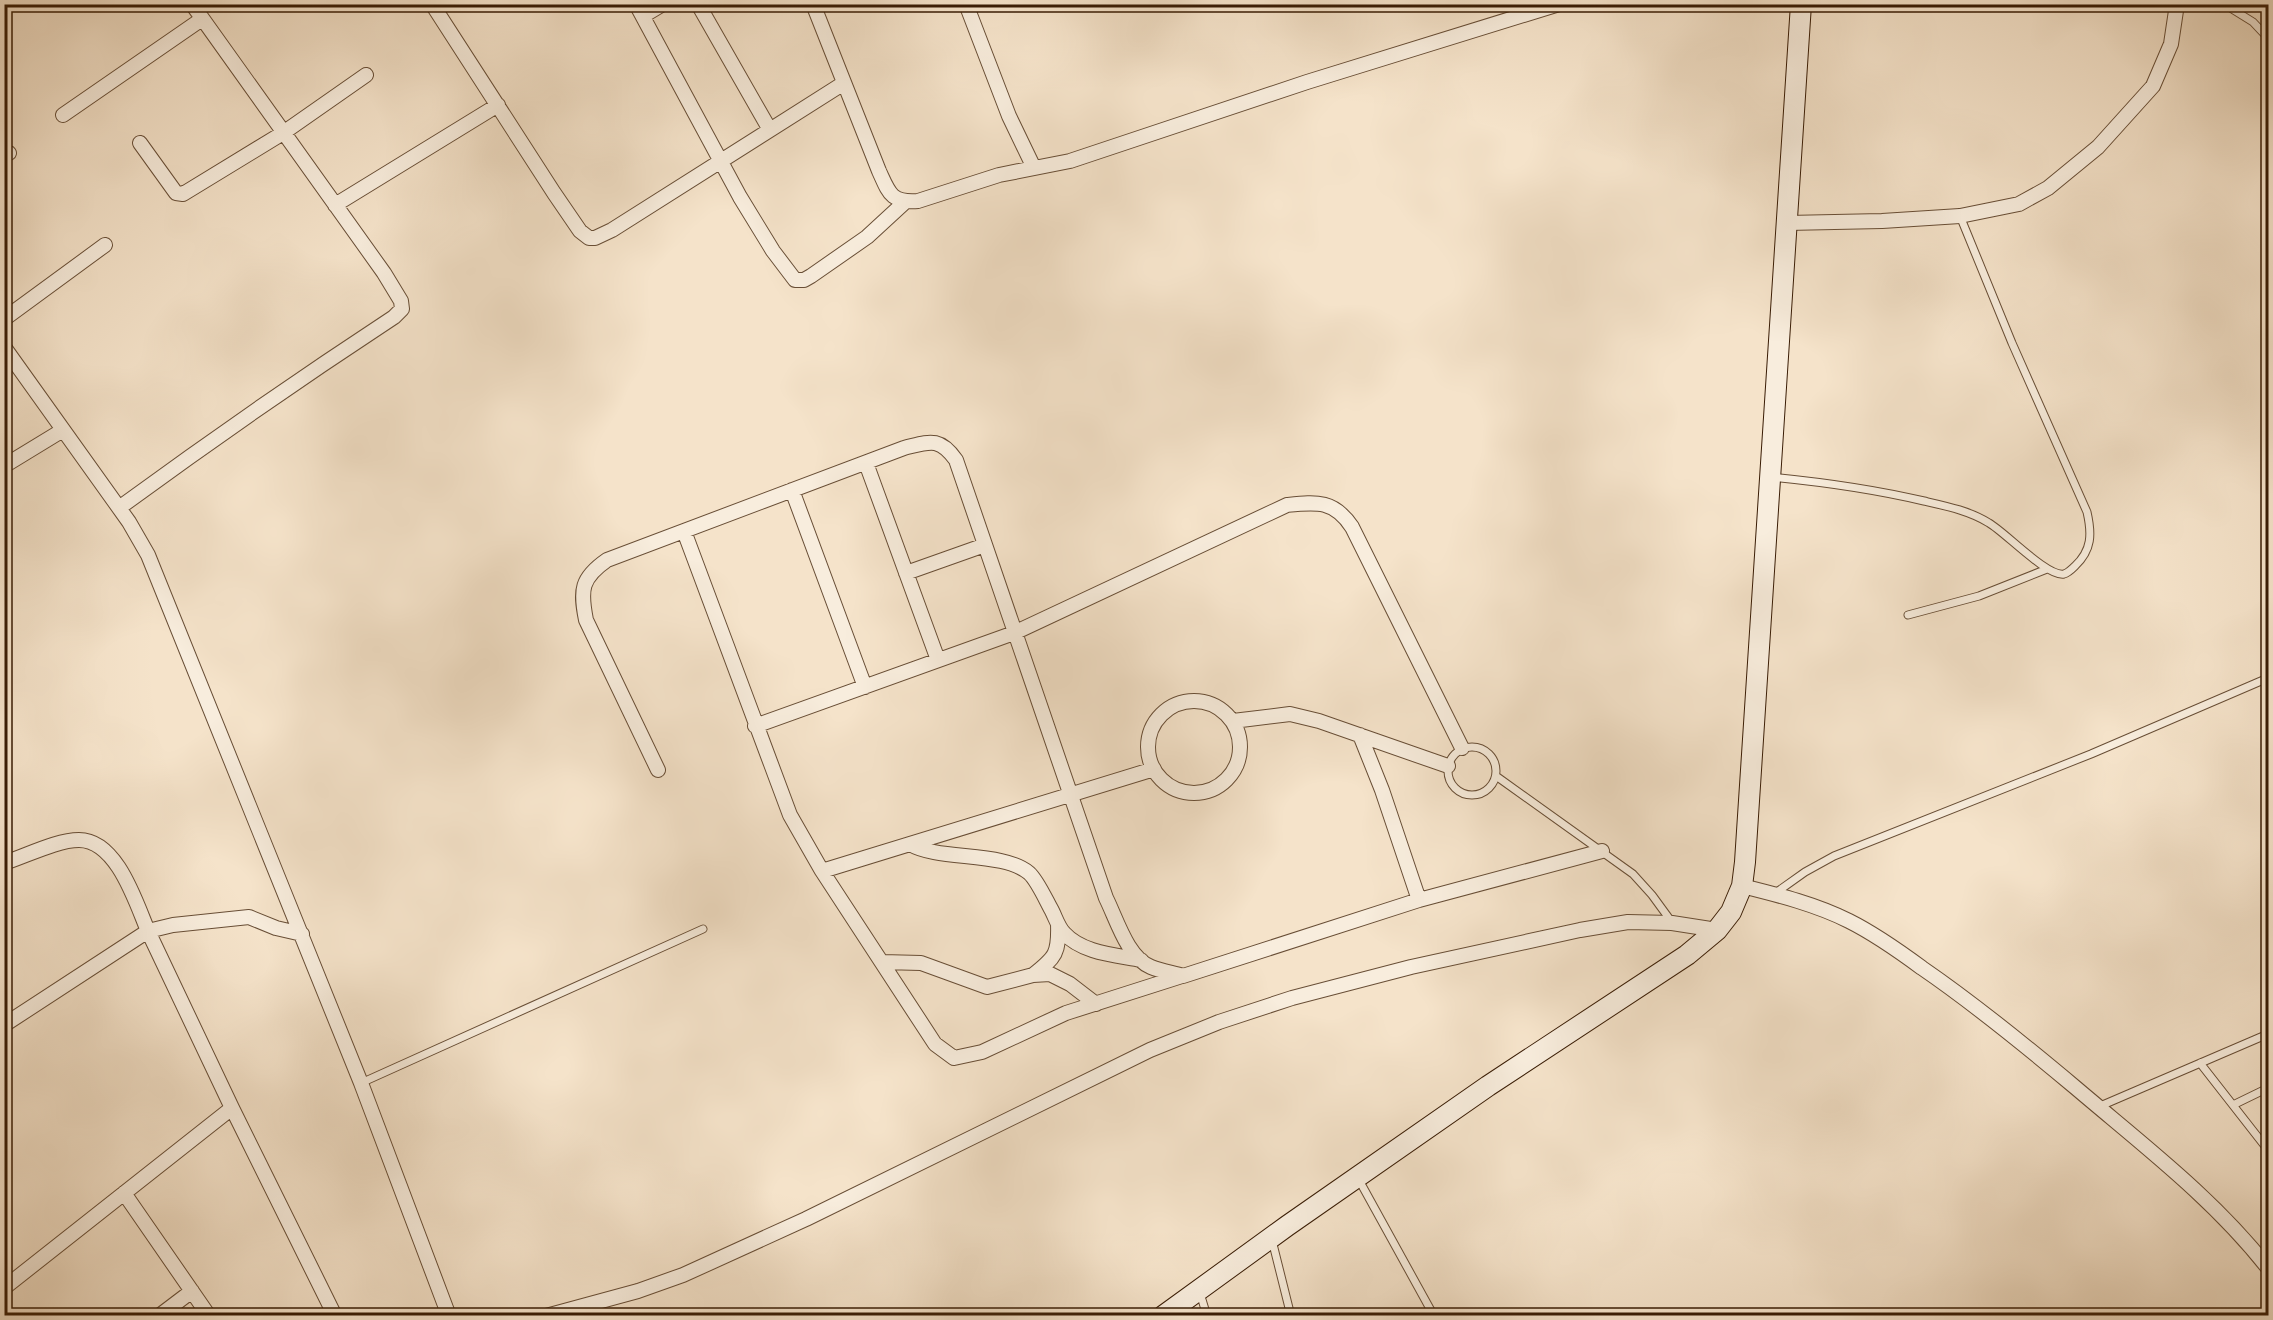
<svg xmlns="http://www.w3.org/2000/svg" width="2273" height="1320" viewBox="0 0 2273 1320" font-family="Vollkorn,serif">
  <rect width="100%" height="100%" fill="#f5e3ca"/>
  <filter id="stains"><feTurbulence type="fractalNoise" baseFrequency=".00333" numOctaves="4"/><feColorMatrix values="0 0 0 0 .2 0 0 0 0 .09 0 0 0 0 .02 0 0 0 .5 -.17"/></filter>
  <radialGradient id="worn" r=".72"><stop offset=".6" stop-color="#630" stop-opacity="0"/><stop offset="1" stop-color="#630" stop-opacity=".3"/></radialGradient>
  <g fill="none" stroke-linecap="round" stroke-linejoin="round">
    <defs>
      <path id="lane" d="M 2224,4 L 2253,22 L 2268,38
        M 1771,477 C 1823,482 1873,489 1924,501 C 1946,506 1970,511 1989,523 C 2005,532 2047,577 2064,574 C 2068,573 2072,569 2075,566 C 2092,550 2092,534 2087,512 L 2012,343 L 1960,216
        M 1908,615 L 1979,596 L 2047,569
        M1448 771a24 24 0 1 1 48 0a24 24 0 1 1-48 0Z
        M 1496,776 L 1633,874 L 1652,895 L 1671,921
        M 1774,894 L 1805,872 L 1834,856 L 2091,754 L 2268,678
        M 2200,1063 L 2268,1150
        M 361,1083 L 703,929
        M 2233,1105 L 2268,1088
        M 2098,1107 L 2268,1034
        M 1359,1180 L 1434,1316
        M 1272,1240 L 1291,1316
        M 1200,1293 L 1207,1316"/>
      <path id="street" d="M 432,4 L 554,193 L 580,231 L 589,238 L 595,238 L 612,230 L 844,83
        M 636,4 L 740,197 L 773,251 L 795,280 L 804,280 L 811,276 L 867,237 L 905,202
        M 698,4 L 770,130
        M 813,4 L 879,171 C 889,193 891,203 918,201 L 999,175 L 1070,161 L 1307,82 L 1559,4
        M 966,4 L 1009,116 L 1034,168
        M 4,5 L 5,4
        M 643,16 L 663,4
        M 63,115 L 202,19
        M 140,143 L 176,193 L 183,194 L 283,133 L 366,75
        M 4,156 L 9,153
        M 335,205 L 498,105
        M 1787,223 L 1882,221 L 1960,216 L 2019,204 L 2048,188 L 2098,147 L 2153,86 L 2171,44 L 2177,4
        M 4,319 L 105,245
        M 4,347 L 129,522 L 148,555 L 361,1083 L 449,1316
        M 866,463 L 938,660
        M 4,466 L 63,430
        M 792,490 L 865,687
        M 119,508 C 209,442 301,378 394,317 L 402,309 L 401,301 L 384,273 L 192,4
        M 684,531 L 790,815 L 822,871 L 935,1044 L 954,1058 L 982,1052 L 1066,1013 L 1182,976
        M 906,573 L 985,545
        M1148 747a46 46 0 1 1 92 0a46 46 0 1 1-92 0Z
        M 1233,721 L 1290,714 L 1319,721 L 1448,766
        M 755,726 L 1014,633 L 1287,505 C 1317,502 1334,500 1352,527 L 1462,748
        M 1360,735 L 1382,790 L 1419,900
        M 658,770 L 586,620 C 580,590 581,578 607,560 L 904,448 C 929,442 939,436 956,460 L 1106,898 C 1117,920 1127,957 1151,967 C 1161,971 1173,973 1183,976 L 1419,900 L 1602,851
        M 910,844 C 938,861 1003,851 1029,873 C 1037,880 1046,900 1051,909 C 1055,916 1058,927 1064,933 C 1082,953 1115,955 1141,960
        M 4,863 C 26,856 57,840 79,840 C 117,840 136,903 148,931 L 173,925 L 249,917 L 276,928 L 302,934
        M 822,871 L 1154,769
        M 1742,886 C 1778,895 1815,904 1849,921 C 1875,934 1899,951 1922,968 C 1976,1005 2026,1046 2076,1088 C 2143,1145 2214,1199 2268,1268
        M 882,962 L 921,963 L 987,987 L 1033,975 L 1050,974 L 1070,984 L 1096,1004
        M 1033,975 C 1056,957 1059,953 1058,924
        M 4,1025 L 148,931 L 232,1108 L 335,1316
        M 124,1193 L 209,1316
        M 4,1288 L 232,1108
        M 159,1316 L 192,1291
        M 546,1316 L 638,1291 L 683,1275 L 806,1219 L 1150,1050 L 1219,1022 L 1292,998 L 1411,967 L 1580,930 L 1628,922 L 1672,923 L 1717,930"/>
      <path id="secondary" d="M 1163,1316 L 1287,1226 L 1488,1086 L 1687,955 L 1717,930 L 1731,912 L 1742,886 L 1745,862 L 1801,4"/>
    </defs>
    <!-- lane casing -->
    <use href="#lane" stroke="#684e36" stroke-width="9"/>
    <!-- street casing -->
    <use href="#street" stroke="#684e36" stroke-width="16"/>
    <!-- secondary casing -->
    <use href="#secondary" stroke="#391c05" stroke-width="22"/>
    <!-- lane -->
    <use href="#lane" stroke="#f8eddd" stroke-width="7"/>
    <!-- street -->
    <use href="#street" stroke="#f8eddd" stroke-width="14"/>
    <!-- secondary -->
    <use href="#secondary" stroke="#f8eddd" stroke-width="20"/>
  </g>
  <!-- margin -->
  <rect width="2273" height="1320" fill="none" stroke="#f5e3ca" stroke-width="24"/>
  <rect x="6" y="6" width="2261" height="1308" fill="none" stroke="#391c05" stroke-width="3"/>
  <rect x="12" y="12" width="2249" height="1296" fill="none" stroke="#391c05" stroke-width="1.5"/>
  <rect width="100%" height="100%" filter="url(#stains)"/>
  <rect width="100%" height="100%" fill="url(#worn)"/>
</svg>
